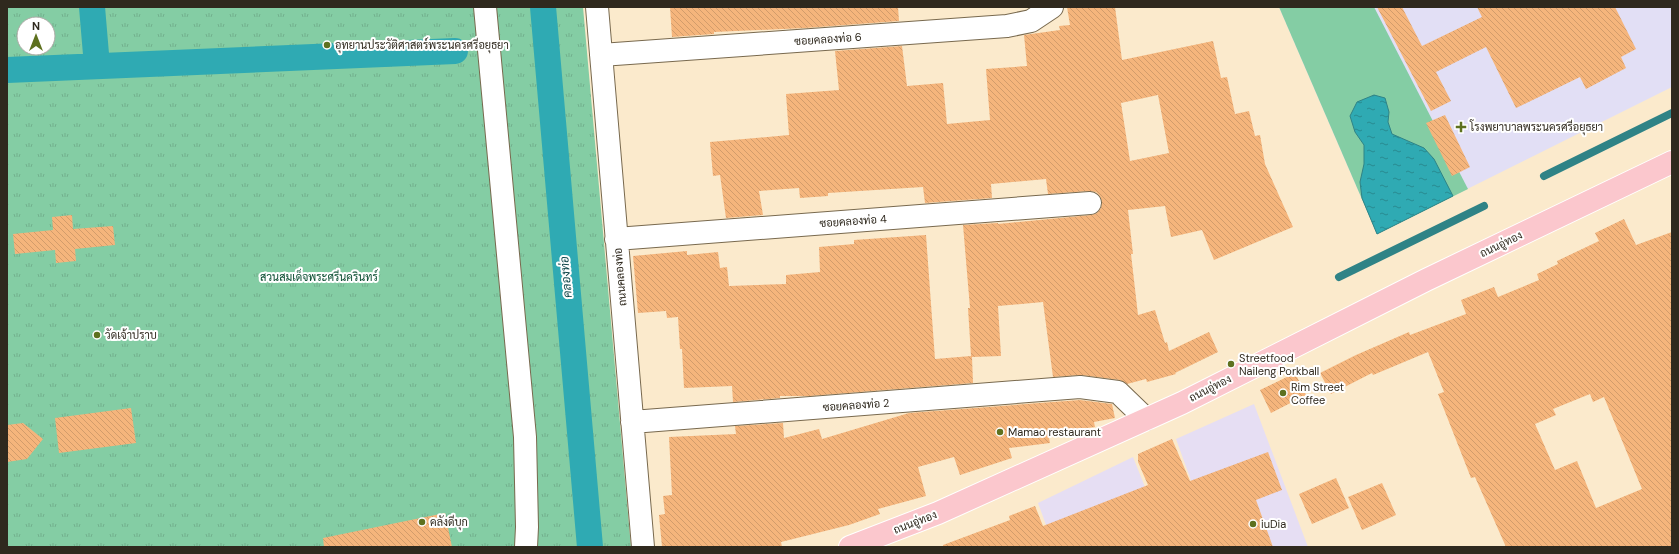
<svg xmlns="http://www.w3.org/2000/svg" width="1679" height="554" viewBox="0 0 1679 554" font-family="'DM Sans',Sarabun,sans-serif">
  <defs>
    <pattern id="park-tufts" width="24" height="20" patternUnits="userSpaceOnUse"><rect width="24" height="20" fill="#84cda4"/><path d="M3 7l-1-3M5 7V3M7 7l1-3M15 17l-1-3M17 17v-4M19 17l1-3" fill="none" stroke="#72b08d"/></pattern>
    <pattern id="water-ripples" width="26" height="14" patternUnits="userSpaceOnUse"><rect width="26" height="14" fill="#2faab3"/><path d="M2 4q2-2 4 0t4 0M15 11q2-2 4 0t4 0" fill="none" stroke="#288a91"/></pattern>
    <pattern id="building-back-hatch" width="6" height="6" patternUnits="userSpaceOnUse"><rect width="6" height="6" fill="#f5b57c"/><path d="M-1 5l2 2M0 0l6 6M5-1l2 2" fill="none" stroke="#d29c6b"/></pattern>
  </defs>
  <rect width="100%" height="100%" fill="#fbeacc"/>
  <!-- commercial -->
  <path fill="#e6def3" d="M 1254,404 L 1308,547 L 1215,547 L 1176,439 Z
    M 1133,457 L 1169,547 L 1054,547 L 1038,503 Z"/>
  <!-- medical -->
  <path fill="#e2dff5" d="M 1279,7 L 1672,7 L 1672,87 L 1377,234 Z"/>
  <!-- green -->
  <path fill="#84cda4" d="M 1279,7 L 1374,7 L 1468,189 L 1377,234 Z"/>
  <!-- park -->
  <path fill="url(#park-tufts)" fill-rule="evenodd" d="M 7,7 L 583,7 L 631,547 L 7,547 ZM 24,24 L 48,24 L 48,48 L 24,48 Z"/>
  <!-- water -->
  <path fill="url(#water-ripples)" stroke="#2f8386" d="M 1374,95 L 1385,98 L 1389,112 L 1388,122 L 1392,134 L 1424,148 L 1434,159 L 1453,196 L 1377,234 L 1362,198 L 1360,182 L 1364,164 L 1364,145 L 1355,132 L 1350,116 L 1357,102 Z"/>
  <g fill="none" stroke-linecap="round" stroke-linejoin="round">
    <!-- stream -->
    <path stroke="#2f8386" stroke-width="8" d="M 1544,176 L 1672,113
      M 1339,277 L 1484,206"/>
    <!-- canal -->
    <path stroke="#2faab3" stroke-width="26" d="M 92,7 L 97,66
      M 543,7 L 590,547
      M 7,70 L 455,51"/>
  </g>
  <!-- building -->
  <path fill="url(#building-back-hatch)" fill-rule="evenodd" d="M 670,7 L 898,7 L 899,21 L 805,28 L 714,32 L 714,34 L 672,37 Z
    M 1067,7 L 1115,7 L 1122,60 L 1213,41 L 1221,78 L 1227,77 L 1235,114 L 1249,111 L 1255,136 L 1260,135 L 1265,164 L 1293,227 L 1214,260 L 1202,230 L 1171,237 L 1165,206 L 1128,210 L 1133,254 L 1131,254 L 1138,315 L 1155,310 L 1165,343 L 1167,342 L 1169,351 L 1209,332 L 1218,352 L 1175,373 L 1176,374 L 1147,382 L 1146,379 L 1127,384 L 1120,380 L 1081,375 L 1053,377 L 1043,302 L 998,306 L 1001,356 L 972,357 L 973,383 L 810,396 L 780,396 L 780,398 L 733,402 L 732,386 L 684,388 L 682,349 L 680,349 L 678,317 L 667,318 L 666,311 L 638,313 L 633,256 L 687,251 L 687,255 L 718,252 L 720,268 L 727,267 L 729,286 L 786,284 L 786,275 L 820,272 L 819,247 L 854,244 L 854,240 L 926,235 L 935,359 L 971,356 L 968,308 L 970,308 L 963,225 L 998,223 L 998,224 L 1091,215 L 1097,213 L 1101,208 L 1102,202 L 1100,196 L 1096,192 L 1089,191 L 1048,194 L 1046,179 L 991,184 L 992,198 L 925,203 L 923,187 L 828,193 L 828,196 L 800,198 L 799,188 L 759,191 L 763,215 L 726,218 L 720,175 L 713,176 L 710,142 L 789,135 L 786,94 L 839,90 L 835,51 L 902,46 L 907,86 L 943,83 L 947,124 L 990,120 L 986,69 L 1027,66 L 1024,35 L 1060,30 L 1059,26 L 1070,25 ZM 1158,95 L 1169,153 L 1130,161 L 1121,103 Z
    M 1377,7 L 1402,7 L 1422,46 L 1482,17 L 1477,7 L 1615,7 L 1636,49 L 1621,57 L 1626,68 L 1586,89 L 1580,77 L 1516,108 L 1486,47 L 1436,72 L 1451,101 L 1431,111 Z
    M 1445,115 L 1470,167 L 1452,176 L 1426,123 Z
    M 72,215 L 73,229 L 113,226 L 115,245 L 75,249 L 76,261 L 56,263 L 55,250 L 15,254 L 13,234 L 53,230 L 52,217 Z
    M 1624,219 L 1636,245 L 1672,232 L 1672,547 L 1506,547 L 1475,477 L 1471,478 L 1438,394 L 1444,392 L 1428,352 L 1373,375 L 1372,373 L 1331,394 L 1320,373 L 1356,355 L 1409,332 L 1410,335 L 1466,314 L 1461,300 L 1494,287 L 1498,297 L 1539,280 L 1537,274 L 1558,264 L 1557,261 L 1599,241 L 1595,233 ZM 1590,394 L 1593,402 L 1604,397 L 1642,489 L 1596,508 L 1577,461 L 1555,470 L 1535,424 L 1556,415 L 1553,409 Z
    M 1295,373 L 1306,395 L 1271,413 L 1260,390 Z
    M 1080,400 L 1112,404 L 1115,418 L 1094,422 L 1095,427 L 1048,433 L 1050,443 L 1009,448 L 1012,458 L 960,475 L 954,457 L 918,467 L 926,496 L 878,509 L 880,514 L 849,525 L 781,542 L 782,547 L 662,547 L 659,515 L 665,514 L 663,496 L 672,495 L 669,437 L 736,434 L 735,426 L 783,423 L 784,438 L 819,429 L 822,439 L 909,413 Z
    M 131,408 L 136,443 L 59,453 L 55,418 Z
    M 23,423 L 43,439 L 27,459 L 7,462 L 7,425 Z
    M 1172,439 L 1190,481 L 1268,452 L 1282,490 L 1256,500 L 1273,547 L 943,547 L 943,545 L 1010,520 L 1009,516 L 1035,506 L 1043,526 L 1148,485 L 1138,462 L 1138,454 Z
    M 1336,478 L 1349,508 L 1312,524 L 1299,494 Z
    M 1382,483 L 1396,515 L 1362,530 L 1348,497 Z
    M 445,513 L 452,547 L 324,547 L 323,538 Z"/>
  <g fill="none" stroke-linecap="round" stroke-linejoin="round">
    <defs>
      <path id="minor" d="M 485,7 L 525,437 L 527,527 L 526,547
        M 597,7 L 643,547
        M 601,55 L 1007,26 L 1031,21 L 1052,7
        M 616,239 L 1090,203
        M 632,422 L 1080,387 L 1118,392 L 1146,419"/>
      <path id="major" d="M 850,547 L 938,513 L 1182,403 L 1426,280 L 1672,162"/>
    </defs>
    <!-- minor casing -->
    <use href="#minor" stroke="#78694e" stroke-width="24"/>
    <!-- major casing -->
    <use href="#major" stroke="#fff" stroke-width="24"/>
    <!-- minor -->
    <use href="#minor" stroke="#fff" stroke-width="22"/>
    <!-- major -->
    <use href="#major" stroke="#fbc7cd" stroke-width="22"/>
  </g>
  <!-- markers -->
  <g fill="#5e711f" stroke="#fff" stroke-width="1.5">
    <circle cx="327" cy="45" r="4"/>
    <path d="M1459 121h4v4h4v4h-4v4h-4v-4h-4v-4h4z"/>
    <circle cx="97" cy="335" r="4"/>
    <circle cx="1231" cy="364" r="4"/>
    <circle cx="1283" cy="393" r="4"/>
    <circle cx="1000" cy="432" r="4"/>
    <circle cx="422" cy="522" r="4"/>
    <circle cx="1253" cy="524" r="4"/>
  </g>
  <g text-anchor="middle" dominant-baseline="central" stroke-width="4" stroke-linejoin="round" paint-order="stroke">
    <!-- street labels -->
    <g font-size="11" fill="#2f291e" stroke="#fff">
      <text transform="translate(828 39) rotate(-4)">ซอยคลองท่อ 6</text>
      <text transform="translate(853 221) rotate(-4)">ซอยคลองท่อ 4</text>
      <text transform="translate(1501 244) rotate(-26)">ถนนอู่ทอง</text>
      <text transform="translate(620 277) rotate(-95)">ถนนคลองท่อ</text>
      <text transform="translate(1210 388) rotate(-27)">ถนนอู่ทอง</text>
      <text transform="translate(856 405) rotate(-4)">ซอยคลองท่อ 2</text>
      <text transform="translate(915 522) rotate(-21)">ถนนอู่ทอง</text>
    </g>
    <!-- poi labels -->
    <g font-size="11" fill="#2f291e" stroke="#fff" text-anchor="start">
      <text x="335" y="45">อุทยานประวัติศาสตร์พระนครศรีอยุธยา</text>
      <text x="1470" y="127">โรงพยาบาลพระนครศรีอยุธยา</text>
      <text x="105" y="335">วัดเจ้าปราบ</text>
      <text x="1239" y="358">Streetfood<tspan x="1239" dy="13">Naileng Porkball</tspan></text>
      <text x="1291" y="387">Rim Street<tspan x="1291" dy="13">Coffee</tspan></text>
      <text x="1008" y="432">Mamao restaurant</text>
      <text x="430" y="522">คลังดีบุก</text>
      <text x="1261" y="524">iuDia</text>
    </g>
    <!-- park labels -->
    <g font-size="11" fill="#084c2f" stroke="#fff">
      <text x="319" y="277">สวนสมเด็จพระศรีนครินทร์</text>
    </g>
    <!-- water labels -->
    <g font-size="12" font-style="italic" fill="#073f43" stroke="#fff">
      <text transform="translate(566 277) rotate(-95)">คลองท่อ</text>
    </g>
  </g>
  <!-- border -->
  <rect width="1679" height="554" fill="none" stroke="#2f291e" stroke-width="16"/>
  <!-- north arrow -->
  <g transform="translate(36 36)"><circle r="19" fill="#ffffff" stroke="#aca9a5"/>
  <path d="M0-3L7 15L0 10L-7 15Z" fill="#5e711f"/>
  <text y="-6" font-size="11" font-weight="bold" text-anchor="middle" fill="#2f291e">N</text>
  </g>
</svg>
